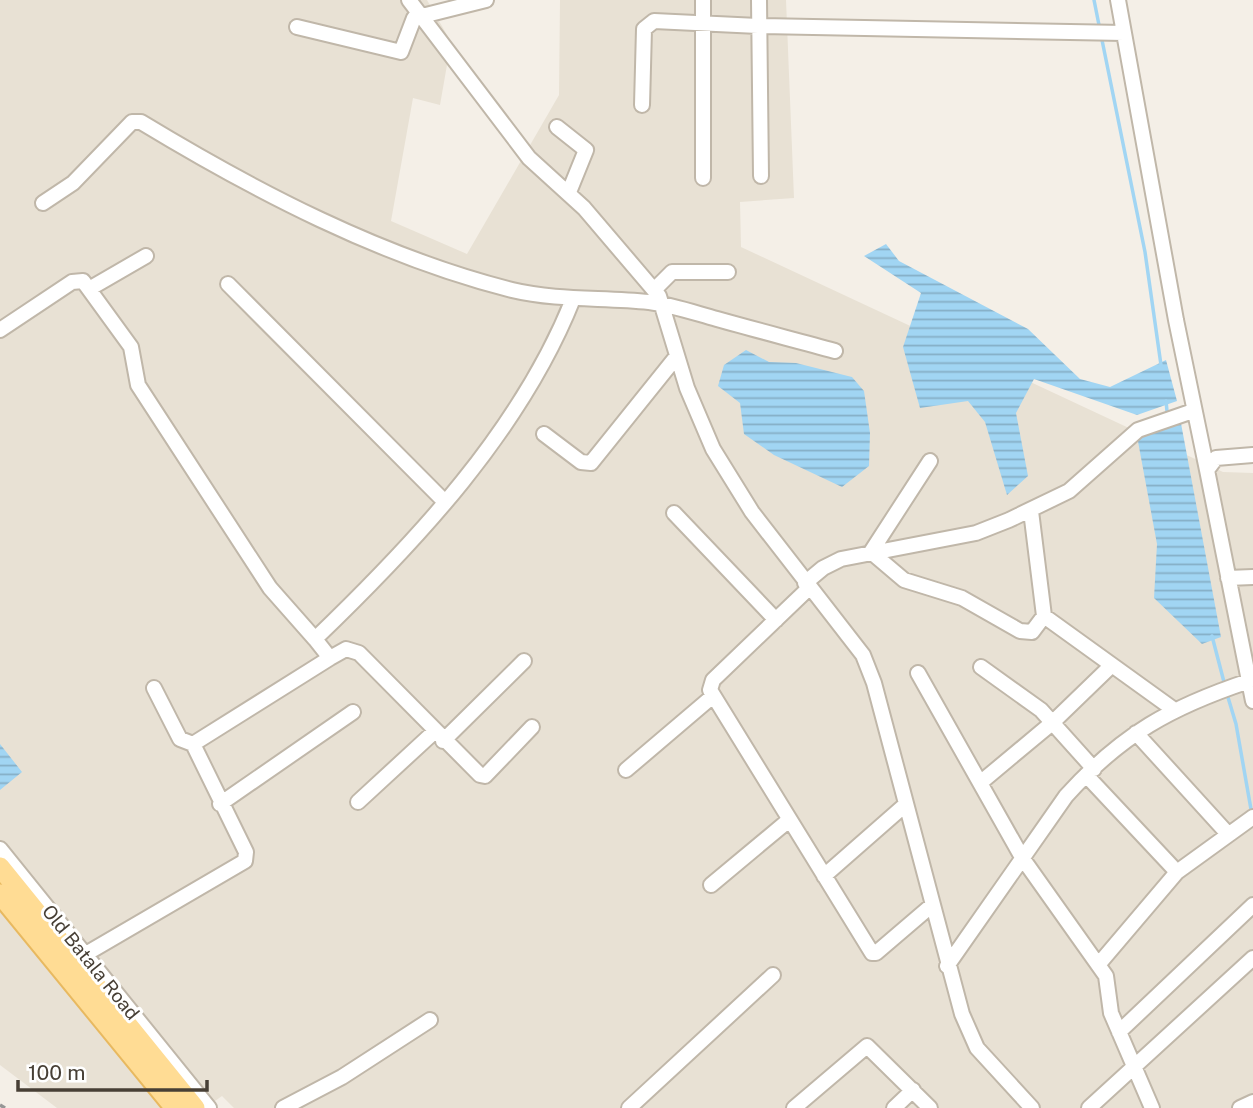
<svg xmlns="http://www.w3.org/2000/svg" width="1253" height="1108" viewBox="0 0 1253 1108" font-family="'Public Sans',sans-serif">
  <defs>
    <pattern id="water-rules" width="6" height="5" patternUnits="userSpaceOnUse" patternTransform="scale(1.75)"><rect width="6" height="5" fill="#a1d5f3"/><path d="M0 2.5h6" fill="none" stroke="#85aec6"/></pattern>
  </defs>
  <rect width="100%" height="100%" fill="#f4efe7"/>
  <!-- residential -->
  <path fill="#e8e1d4" d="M 0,0 L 427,0 L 451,42 L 440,105 L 413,98 L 391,221 L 467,254 L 559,95 L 560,0 L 786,0 L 794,198 L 740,202 L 741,247 L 1223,472 L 1253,473 L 1253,1108 L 234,1108 L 222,1096 L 205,1108 L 57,1108 L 0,1065 Z"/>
  <!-- water -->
  <path fill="url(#water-rules)" d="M 886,244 L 899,261 L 1028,329 L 1080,379 L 1110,387 L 1166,360 L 1177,401 L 1137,415 L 1034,379 L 1016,413 L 1028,476 L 1007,495 L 985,422 L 968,401 L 920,408 L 903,347 L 921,293 L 864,256 Z
    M 746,350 L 769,362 L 796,363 L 852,377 L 864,391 L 870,433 L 869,466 L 842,487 L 774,455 L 744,434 L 740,403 L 718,386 L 724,365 Z
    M 1180,418 L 1221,637 L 1202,644 L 1154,598 L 1157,544 L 1137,436 Z
    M 0,744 L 22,772 L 0,790 Z"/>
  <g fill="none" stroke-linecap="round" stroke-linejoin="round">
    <!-- stream -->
    <path stroke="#a1d5f3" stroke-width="3.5" d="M 1094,0 L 1099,25
      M 1102,40 L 1145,252 L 1161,365
      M 1166,401 L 1167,411
      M 1212,636 L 1224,682
      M 1227,694 L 1236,724 L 1252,815"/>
    <defs>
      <path id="minor" d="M 409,0 L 529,158 L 584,208 L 659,296 L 687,388 L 713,449 L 752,512 L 863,655 L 874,683 L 962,1014 L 977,1048 L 1032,1108
        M 703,0 L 703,178
        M 759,0 L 761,176
        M 1118,0 L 1176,320 L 1207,470
        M 297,27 L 401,52 L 414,18 L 486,0
        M 642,105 L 644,29 L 654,21 L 758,26 L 1124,33
        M 557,127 L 586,150 L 569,192
        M 43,203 L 73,183 L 132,122 L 141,122 C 255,191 381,257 512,290 C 558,301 604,297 649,302 C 672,305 695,313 717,319 C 756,330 795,340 835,351
        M 228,284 L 444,501
        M 89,289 L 146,256
        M 654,290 L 672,272 L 728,272
        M 0,330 L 72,282 L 83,281 L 131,347 L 138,385 L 270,588 L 315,639
        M 544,434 L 581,462 L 591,463 L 677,356
        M 1253,455 L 1216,458 L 1207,470 L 1253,701
        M 930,461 L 871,552 L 904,580 L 962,598 L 1020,631 L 1032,632 L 1044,616
        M 1031,511 L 1044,616 L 1173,709
        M 674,513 L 776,620
        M 1228,578 L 1253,577
        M 805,583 L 823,568 L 841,559 L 976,533 L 1009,520 L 1069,491 L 1138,430 L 1193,411
        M 809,588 L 713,680 L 710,690 L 872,953 L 876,953 L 931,906
        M 330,658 L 346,649 L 359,653 L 480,775 L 485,776 L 532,727
        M 981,667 L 1041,710 L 1094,769
        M 918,673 L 1023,859 L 1106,976 L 1111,1013 L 1152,1108
        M 154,688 L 180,739 L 193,744
        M 1136,733 L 1228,834
        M 443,741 L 524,661
        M 626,770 L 713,696
        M 1086,775 L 1177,872
        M 980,783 L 1052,723 L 1112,665
        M 358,802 L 434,732
        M 220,804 L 353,712
        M 0,849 L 209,1108
        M 824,876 L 905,805
        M 711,885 L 789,820
        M 84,955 L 245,861 L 246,852 L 193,744 L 330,658 L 315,639 C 416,542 521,430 573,299
        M 1098,965 L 1177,872 L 1253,817
        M 947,966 L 1066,796 C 1122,734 1171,707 1249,681
        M 1119,1032 L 1253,905
        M 283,1108 L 342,1077 L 430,1020
        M 629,1108 L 773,975
        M 794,1108 L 867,1046 L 930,1108
        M 894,1108 L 913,1090
        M 1089,1108 L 1253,958
        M 1240,1108 L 1253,1102"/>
      <path id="major" d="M 0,867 L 195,1108
        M 0,894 L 175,1108"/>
    </defs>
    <!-- minor casing -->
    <use href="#minor" stroke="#c0b7a9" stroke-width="18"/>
    <!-- major casing -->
    <use href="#major" stroke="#e8b960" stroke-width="23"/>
    <!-- minor -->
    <use href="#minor" stroke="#fff" stroke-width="14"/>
    <!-- major -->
    <use href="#major" stroke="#ffdc94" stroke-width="19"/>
    <!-- rail -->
    <path stroke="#969696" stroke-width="3.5" stroke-dasharray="9 9" stroke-linecap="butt" d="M 0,1105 L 5,1108"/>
  </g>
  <g text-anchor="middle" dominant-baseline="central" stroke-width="6" stroke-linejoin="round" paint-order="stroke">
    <!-- street labels -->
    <g font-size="19" fill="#473f35" stroke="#fff">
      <text transform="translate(91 962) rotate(51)">Old Batala Road</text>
    </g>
  </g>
  <!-- scale -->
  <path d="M18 1080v10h189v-10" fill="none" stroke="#473f35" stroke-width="3.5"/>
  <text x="28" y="1080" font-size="21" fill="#473f35" stroke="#ffffff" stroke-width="5" paint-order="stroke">100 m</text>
</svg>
